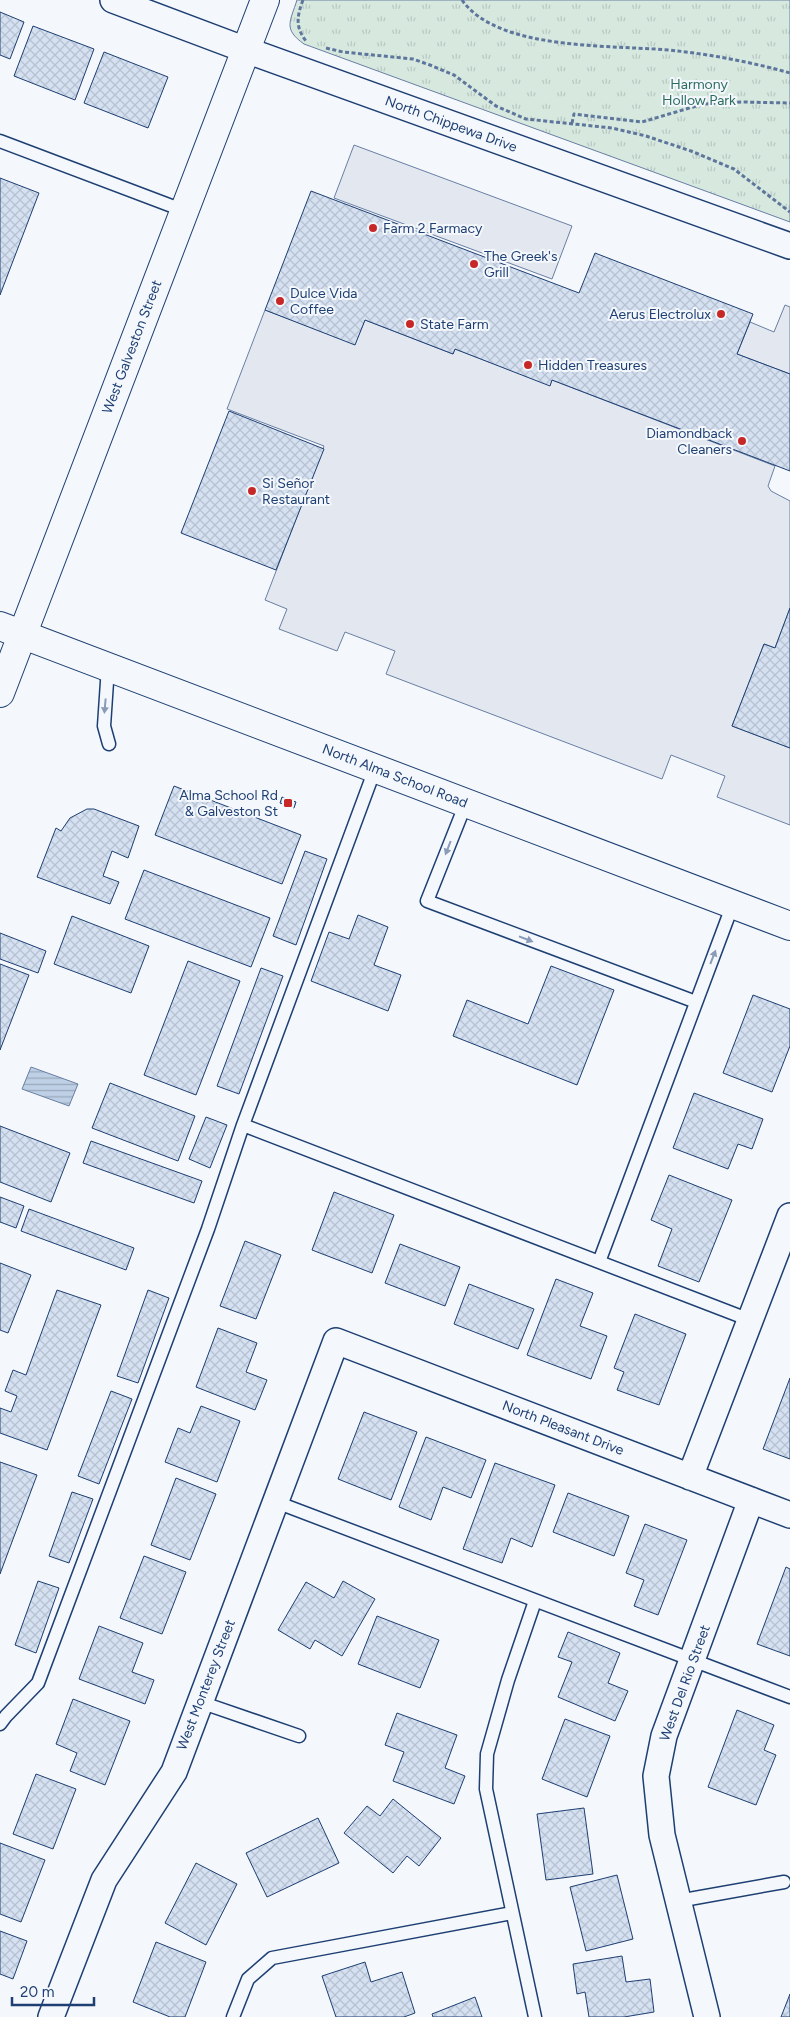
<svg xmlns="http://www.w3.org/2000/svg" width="790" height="2017" viewBox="0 0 790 2017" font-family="Figtree,sans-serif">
  <defs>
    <pattern id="park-tufts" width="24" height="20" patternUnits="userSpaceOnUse" patternTransform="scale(1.25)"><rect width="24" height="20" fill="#d7e8df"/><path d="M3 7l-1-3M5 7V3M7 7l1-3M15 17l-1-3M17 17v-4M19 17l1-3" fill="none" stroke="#b8c8c3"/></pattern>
    <pattern id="water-rules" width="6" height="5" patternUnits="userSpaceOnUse" patternTransform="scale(1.25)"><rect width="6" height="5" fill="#bed0e5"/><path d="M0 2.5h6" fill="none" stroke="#9aaabe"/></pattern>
    <pattern id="building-cross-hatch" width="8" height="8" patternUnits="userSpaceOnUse" patternTransform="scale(1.25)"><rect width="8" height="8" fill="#d5e0f0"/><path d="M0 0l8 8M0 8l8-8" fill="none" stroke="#b6c1d1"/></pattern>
  </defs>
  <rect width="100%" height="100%" fill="#f4f7fb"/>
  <!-- park -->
  <path fill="url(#park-tufts)" stroke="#687fa3" d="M 297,0 L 790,0 L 790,222 L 304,44 C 283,29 290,22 297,0 Z"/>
  <!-- parking -->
  <path fill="#e3e8f0" stroke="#687fa3" d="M 354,145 L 572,226 L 552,279 L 334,198 Z
    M 785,305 L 790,307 L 790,374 L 737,354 L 750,322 L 774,332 Z
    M 265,310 L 355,344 L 365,320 L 453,354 L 455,349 L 550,385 L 552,380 L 775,466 L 768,486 L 771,491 L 790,501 L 790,608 L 775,648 L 764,644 L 732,726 L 790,748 L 790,825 L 717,797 L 725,776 L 671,755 L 662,779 L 386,674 L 395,651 L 345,632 L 337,651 L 279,629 L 287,609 L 265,600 L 324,446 L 227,409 Z"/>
  <!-- water -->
  <path fill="url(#water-rules)" stroke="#687fa3" d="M 31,1067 L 78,1084 L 69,1106 L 22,1089 Z"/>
  <!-- building -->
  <path fill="url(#building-cross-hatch)" stroke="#1d3f73" d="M 0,12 L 24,22 L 10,59 L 0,55 Z
    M 33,26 L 94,49 L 75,100 L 14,76 Z
    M 104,52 L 168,77 L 148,128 L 84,103 Z
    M 0,178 L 39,193 L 0,295 Z
    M 311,191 L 579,293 L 595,253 L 753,314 L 737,354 L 790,374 L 790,471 L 552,380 L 550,386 L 455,349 L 453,354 L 365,320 L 355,345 L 265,310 Z
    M 229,411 L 324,449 L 276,570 L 181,533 Z
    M 790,608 L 790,748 L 732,726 L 764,644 L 775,648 Z
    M 174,786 L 301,835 L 282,884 L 155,835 Z
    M 282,797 L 296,802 L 294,808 L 280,803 Z
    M 87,809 L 94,809 L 139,826 L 128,858 L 112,851 L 103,876 L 119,882 L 110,904 L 37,877 L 56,828 L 61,831 L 70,818 Z
    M 305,851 L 327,859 L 296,945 L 273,936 Z
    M 144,870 L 270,918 L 251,967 L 125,919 Z
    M 358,915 L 388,927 L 374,965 L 401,975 L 388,1011 L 311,981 L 329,932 L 349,939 Z
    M 72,916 L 149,946 L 131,993 L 54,964 Z
    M 0,933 L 46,951 L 38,973 L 0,959 Z
    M 188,961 L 240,981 L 196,1095 L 144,1075 Z
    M 0,964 L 29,975 L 0,1050 Z
    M 551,966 L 614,990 L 577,1085 L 453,1036 L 467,1000 L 528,1024 Z
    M 261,968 L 283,976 L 239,1094 L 217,1086 Z
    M 753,995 L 790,1009 L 790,1046 L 772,1092 L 723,1073 Z
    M 110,1083 L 195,1116 L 178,1161 L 92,1128 Z
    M 694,1093 L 763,1119 L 752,1149 L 738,1144 L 728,1169 L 673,1148 Z
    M 206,1117 L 227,1125 L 210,1168 L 189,1159 Z
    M 0,1126 L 70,1153 L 51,1202 L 0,1182 Z
    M 91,1141 L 202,1181 L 194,1203 L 83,1163 Z
    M 669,1175 L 732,1200 L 699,1282 L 658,1266 L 672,1229 L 651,1220 Z
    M 334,1192 L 394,1215 L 372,1273 L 312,1250 Z
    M 0,1197 L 24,1206 L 16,1228 L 0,1222 Z
    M 29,1209 L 134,1248 L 126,1270 L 21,1231 Z
    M 245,1241 L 281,1255 L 256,1319 L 220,1306 Z
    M 400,1244 L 460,1267 L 445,1306 L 385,1283 Z
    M 0,1263 L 31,1275 L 8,1333 L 0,1330 Z
    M 556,1279 L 593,1293 L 580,1326 L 607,1336 L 591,1379 L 527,1355 Z
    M 469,1284 L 534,1309 L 518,1349 L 454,1324 Z
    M 57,1290 L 101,1305 L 47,1450 L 0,1433 L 0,1408 L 11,1412 L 17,1396 L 5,1391 L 13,1370 L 26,1375 Z
    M 148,1290 L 169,1298 L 138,1383 L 117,1376 Z
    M 635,1314 L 686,1334 L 659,1405 L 617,1390 L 624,1372 L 614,1368 Z
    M 218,1328 L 257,1343 L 246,1372 L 267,1380 L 255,1410 L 196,1387 Z
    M 790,1378 L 790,1459 L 763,1449 Z
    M 111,1391 L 132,1399 L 99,1484 L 78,1476 Z
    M 201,1406 L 240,1421 L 217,1482 L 165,1462 L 178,1428 L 190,1433 Z
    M 364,1412 L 417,1432 L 391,1500 L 338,1479 Z
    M 426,1437 L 486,1460 L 471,1498 L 443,1487 L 431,1520 L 399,1507 Z
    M 0,1462 L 37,1475 L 0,1574 Z
    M 495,1463 L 555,1485 L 532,1547 L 511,1538 L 502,1563 L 463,1549 Z
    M 176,1478 L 216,1494 L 190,1560 L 151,1545 Z
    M 72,1492 L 93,1499 L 69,1563 L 49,1556 Z
    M 568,1493 L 629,1516 L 614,1556 L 553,1532 Z
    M 645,1524 L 687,1540 L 658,1615 L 634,1606 L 644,1580 L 626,1573 Z
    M 144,1556 L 186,1572 L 162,1634 L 120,1618 Z
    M 786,1567 L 790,1569 L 790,1656 L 757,1644 Z
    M 38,1581 L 59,1588 L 36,1653 L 15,1645 Z
    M 343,1581 L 375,1599 L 342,1656 L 315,1640 L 310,1649 L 278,1630 L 306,1582 L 334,1598 Z
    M 377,1616 L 439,1640 L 420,1688 L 358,1664 Z
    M 99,1626 L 143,1643 L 132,1672 L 154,1680 L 145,1704 L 79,1679 Z
    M 568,1632 L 620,1653 L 608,1683 L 628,1691 L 615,1721 L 558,1697 L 572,1662 L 558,1657 Z
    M 73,1699 L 130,1721 L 105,1785 L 70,1771 L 77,1753 L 56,1744 Z
    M 737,1710 L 774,1725 L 764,1750 L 776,1755 L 756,1805 L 708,1787 Z
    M 397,1713 L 457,1735 L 445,1768 L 465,1776 L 454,1804 L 393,1781 L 404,1752 L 385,1745 Z
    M 565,1719 L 610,1736 L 587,1797 L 542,1779 Z
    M 36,1774 L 76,1789 L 53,1849 L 13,1834 Z
    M 393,1799 L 441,1838 L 419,1866 L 407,1856 L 393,1873 L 344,1833 L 367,1806 L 380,1816 Z
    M 584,1808 L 593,1874 L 546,1880 L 537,1814 Z
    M 318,1818 L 339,1863 L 267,1897 L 246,1853 Z
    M 0,1843 L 45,1860 L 21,1922 L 0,1914 Z
    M 196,1863 L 237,1884 L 206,1945 L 165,1923 Z
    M 617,1875 L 633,1939 L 586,1951 L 570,1887 Z
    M 0,1931 L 27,1941 L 13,1979 L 0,1974 Z
    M 156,1942 L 206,1962 L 185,2017 L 170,2017 L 133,2002 Z
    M 622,1956 L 626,1982 L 650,1979 L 654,2012 L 624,2017 L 589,2017 L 585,1992 L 577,1994 L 573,1964 Z
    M 365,1962 L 371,1982 L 402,1972 L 415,2013 L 404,2017 L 336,2017 L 322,1976 Z
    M 790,1994 L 790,2017 L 781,2017 Z
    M 475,1997 L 482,2017 L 433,2017 L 432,2014 Z"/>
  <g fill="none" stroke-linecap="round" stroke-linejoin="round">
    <defs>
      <path id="service" d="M 0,141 L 185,211
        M 108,667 L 104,726 L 109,744
        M 466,803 L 427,901 L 696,1002
        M 243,1125 L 375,769
        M 599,1262 L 733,904
        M 276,1502 L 790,1697
        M 200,1702 L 299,1736
        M 0,1724 L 6,1716 L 38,1683 L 208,1229 L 243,1125 L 750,1320
        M 678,1901 L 784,1882
        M 233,2017 L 248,1979 L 272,1958 L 512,1913
        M 535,2017 L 486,1789 L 487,1754 L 508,1680 L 535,1601"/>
      <path id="minor" d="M 113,0 L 246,50 L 790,246
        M 690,1477 L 790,1216
        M 51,2017 L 104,1880 L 174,1772 L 336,1341 L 790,1515
        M 707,2017 L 662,1835 L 656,1776 L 664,1736 L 751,1500"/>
      <path id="tertiary" d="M 0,693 L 265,0"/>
      <path id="secondary" d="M 0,626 L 790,926"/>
    </defs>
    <!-- service casing -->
    <use href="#service" stroke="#1d3f73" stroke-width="15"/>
    <!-- minor casing -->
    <use href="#minor" stroke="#1d3f73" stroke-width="28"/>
    <!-- tertiary casing -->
    <use href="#tertiary" stroke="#1d3f73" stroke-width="30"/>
    <!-- secondary casing -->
    <use href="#secondary" stroke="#1d3f73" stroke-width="30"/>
    <!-- path -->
    <path stroke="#5e769c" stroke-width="3" stroke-dasharray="4 2.5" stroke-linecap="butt" d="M 303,0 C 297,16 295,27 306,41
      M 462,0 C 499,53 619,44 678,51 C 714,55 755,63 790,73
      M 326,48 L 343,52 L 413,59 L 430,65 L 454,75 L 496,106 L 526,119 L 612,128 L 646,136 L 691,151 L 734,169 L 790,212
      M 572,123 L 574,114 L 642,122 L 703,104 L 742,102 L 790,103"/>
    <!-- service -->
    <use href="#service" stroke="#f4f7fb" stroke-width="12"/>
    <!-- minor -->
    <use href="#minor" stroke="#f4f7fb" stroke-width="25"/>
    <!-- tertiary -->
    <use href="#tertiary" stroke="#f4f7fb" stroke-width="28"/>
    <!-- secondary -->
    <use href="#secondary" stroke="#f4f7fb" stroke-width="28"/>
  </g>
  <!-- one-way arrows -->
  <defs><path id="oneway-solid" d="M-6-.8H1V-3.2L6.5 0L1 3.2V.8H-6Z" transform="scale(1.25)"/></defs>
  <g fill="#889bb7">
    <use href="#oneway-solid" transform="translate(105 706) rotate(95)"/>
    <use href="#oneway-solid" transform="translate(448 848) rotate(111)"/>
    <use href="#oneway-solid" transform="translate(526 939) rotate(21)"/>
    <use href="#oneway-solid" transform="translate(713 957) rotate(-69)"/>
  </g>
  <!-- markers -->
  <g fill="#c62828" stroke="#f4f7fb" stroke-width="2">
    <circle cx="373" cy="228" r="5"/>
    <circle cx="474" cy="264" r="5"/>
    <circle cx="280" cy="301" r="5"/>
    <circle cx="721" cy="314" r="5"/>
    <circle cx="410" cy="324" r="5"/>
    <circle cx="528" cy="365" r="5"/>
    <circle cx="742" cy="441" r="5"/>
    <circle cx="252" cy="491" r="5"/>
    <rect x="283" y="798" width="10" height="10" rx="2.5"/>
  </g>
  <g text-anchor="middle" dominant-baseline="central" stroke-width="4" stroke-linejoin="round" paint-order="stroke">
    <!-- park labels -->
    <g font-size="14" fill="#2c6c60" stroke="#f4f7fb">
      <text x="699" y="84">Harmony<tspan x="699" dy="16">Hollow Park</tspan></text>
    </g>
    <!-- street labels -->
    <g font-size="14" fill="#1d3f73" stroke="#f4f7fb">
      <text transform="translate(451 124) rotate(20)">North Chippewa Drive</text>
      <text transform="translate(132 347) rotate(-69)">West Galveston Street</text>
      <text transform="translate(395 776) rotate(21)">North Alma School Road</text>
      <text transform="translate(563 1428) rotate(21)">North Pleasant Drive</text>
      <text transform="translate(685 1683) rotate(-70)">West Del Rio Street</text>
      <text transform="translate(206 1685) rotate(-69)">West Monterey Street</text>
    </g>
    <!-- poi labels -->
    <g font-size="14" fill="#1d3f73" stroke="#f4f7fb" text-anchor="start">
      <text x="383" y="228">Farm 2 Farmacy</text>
      <text x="484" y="256">The Greek's<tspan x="484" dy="16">Grill</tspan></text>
      <text x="290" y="293">Dulce Vida<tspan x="290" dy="16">Coffee</tspan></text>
      <text x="711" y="314" text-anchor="end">Aerus Electrolux</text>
      <text x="420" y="324">State Farm</text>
      <text x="538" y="365">Hidden Treasures</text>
      <text x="732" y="433" text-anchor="end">Diamondback<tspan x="732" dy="16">Cleaners</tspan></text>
      <text x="262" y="483">Si Señor<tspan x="262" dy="16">Restaurant</tspan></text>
      <text x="278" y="795" text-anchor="end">Alma School Rd<tspan x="278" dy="16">&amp; Galveston St</tspan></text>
    </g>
  </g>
  <!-- scale -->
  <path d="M12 1997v8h82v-8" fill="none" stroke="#1d3f73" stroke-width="2.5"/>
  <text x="20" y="1997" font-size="15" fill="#1d3f73" stroke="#f4f7fb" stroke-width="4" paint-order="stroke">20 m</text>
</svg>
